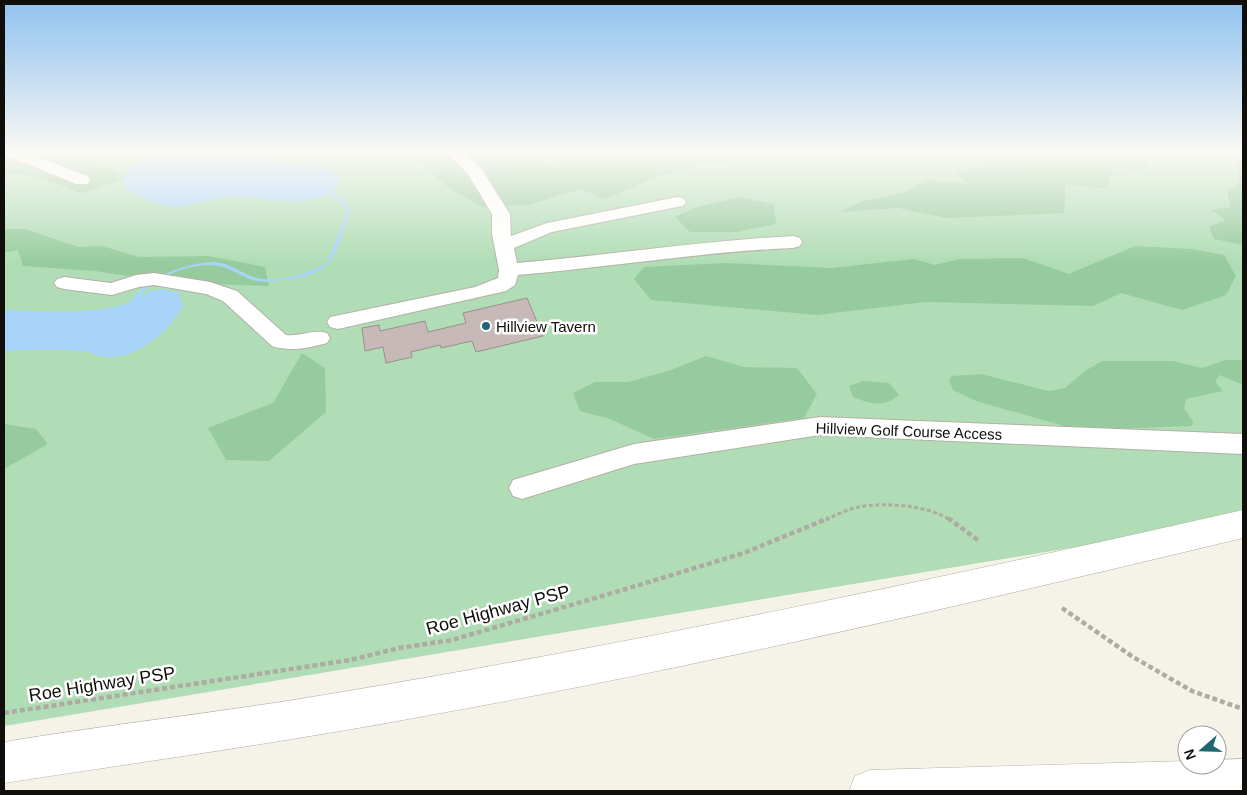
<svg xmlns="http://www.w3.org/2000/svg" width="1247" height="795" viewBox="0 0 1247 795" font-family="Arial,sans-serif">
  <rect width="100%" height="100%" fill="#f5f2e7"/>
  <!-- green -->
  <path fill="#b0ddb5" d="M 4,152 L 1243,152 L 1243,519 L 4,726 Z"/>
  <!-- forest -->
  <path fill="#96cc9d" d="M 4,152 L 34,152 L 38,157 L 79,155 L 117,170 L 123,179 L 81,193 L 39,177 L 4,172 Z
    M 413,152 L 521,152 L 527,153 L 533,161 L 545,164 L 612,160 L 631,152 L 810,152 C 771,159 730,159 692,167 C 662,173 633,187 605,199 L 581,189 L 528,205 L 482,207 L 449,188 L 417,159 Z
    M 1064,152 L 1149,152 L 1147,170 L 1114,168 L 1106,189 L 1066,184 L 1064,213 L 946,218 L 898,208 L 839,212 L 863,201 L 903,193 L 926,180 L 970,184 L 955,173 L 992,161 L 1033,162 Z
    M 1243,153 L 1243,245 L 1214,239 L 1209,227 L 1226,220 L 1211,210 L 1231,207 L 1227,190 L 1239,185 L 1237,160 Z
    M 738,197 L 774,204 L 776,224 L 736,232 L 690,232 L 675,217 L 694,208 Z
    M 4,229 L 25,229 L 78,247 L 102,246 L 139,257 L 209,256 L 265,267 L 269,286 L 174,283 L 95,271 L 23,266 L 18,250 L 4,253 Z
    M 1135,246 L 1192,249 L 1224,255 L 1236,276 L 1226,295 L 1182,310 L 1121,293 L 1093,306 L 925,302 L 817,315 L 651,300 L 634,279 L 644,267 L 725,263 L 832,268 L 914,259 L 935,265 L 959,259 L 1023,258 L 1069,274 Z
    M 302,353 L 325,368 L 326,412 L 269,461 L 226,460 L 208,428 L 273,403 Z
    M 706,356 L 744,367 L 797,368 L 817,394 L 804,418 L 654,439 L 610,419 L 580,411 L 573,393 L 595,382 L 628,382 L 671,370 Z
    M 1225,360 L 1243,360 L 1243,385 L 1220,375 L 1215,381 L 1223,391 L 1186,399 L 1184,409 L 1193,421 L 1192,426 L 1078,430 L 976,401 L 953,390 L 949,380 L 952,376 L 981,374 L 1049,391 L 1065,388 L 1085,371 L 1102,361 L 1174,361 L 1202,368 Z
    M 863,381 L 889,383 L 899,395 C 883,408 871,404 853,397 L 849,386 Z
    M 4,424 L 36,429 L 48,444 L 4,469 Z"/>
  <!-- water -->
  <path fill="#a9d4f9" d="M 159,152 L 251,152 L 278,161 L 328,169 L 337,174 C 340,182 337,187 332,192 L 346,201 L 350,210 C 349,218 345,225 343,232 C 333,264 326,273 291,279 C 280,280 269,283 257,281 C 244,279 232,268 218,266 C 194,261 154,277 139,297 C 155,289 160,287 179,293 L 183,306 C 169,331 138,359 107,357 C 98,357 90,351 81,351 C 55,349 30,350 4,351 L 4,310 C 38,311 92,315 125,304 C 131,302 136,293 141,289 C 160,273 187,264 211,262 C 229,261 241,274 257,278 C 275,283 312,273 327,263 C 330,256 347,215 346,210 C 345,202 334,197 328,194 C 294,211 260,194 226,197 C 207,199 188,209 169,206 C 153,204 141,197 127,190 L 123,179 L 130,166 Z"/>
  <!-- building -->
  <path fill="#c6b9b8" stroke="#9b8f8d" d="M 527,298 L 543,336 L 476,352 L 472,341 L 441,348 L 440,345 L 411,352 L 412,357 L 386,363 L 383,347 L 365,351 L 362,328 L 379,325 L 380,331 L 425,321 L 428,332 L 466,323 L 463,313 Z"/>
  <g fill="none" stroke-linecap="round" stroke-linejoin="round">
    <defs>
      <path id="minor" d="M 4,152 L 25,152 L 88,176 L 90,180 L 88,184 L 76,184 L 5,155 Z
        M 445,152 L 462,152 L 481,168 L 510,214 L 511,236 L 547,223 L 677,197 L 683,198 L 686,202 L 683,206 L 677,207 L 552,232 L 514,248 L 517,263 C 609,255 701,241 793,236 L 800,238 L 802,242 L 800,246 L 793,248 C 701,252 610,267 518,275 L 515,285 L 506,291 L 338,329 L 330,327 L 327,322 L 330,317 L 475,287 L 498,278 L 499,270 L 492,234 L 492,214 L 468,174 Z
        M 154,273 L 210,282 L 237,291 L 286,335 C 300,337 313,329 327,333 L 330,338 L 327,343 C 308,348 291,352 272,346 L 223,301 L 206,294 L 154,285 L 139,287 L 112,295 L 64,289 L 57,287 L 54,283 L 57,279 L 64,277 L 111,283 L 136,275 Z
        M 820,417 L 1243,434 L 1243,454 L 820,435 L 634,464 L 522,499 L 513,496 L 509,488 L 513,480 L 634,444 Z"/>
      <path id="highway" d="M 1243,510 L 1243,538 C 976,602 707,665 436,714 C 293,741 148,761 4,783 L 4,742 C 110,724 217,713 324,695 C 632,644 938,579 1243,510 Z
        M 1243,759 L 1243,791 L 849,791 L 855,776 L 870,770 L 1187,761 L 1187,765 L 1217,765 L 1217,760 Z"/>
    </defs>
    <!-- minor casing -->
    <use href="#minor" stroke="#b3afa5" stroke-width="2"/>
    <!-- highway casing -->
    <use href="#highway" stroke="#b3afa5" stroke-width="1"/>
    <!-- path-far1 -->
    <path stroke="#adaba2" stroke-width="3" stroke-dasharray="4 2.5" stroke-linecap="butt" d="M 826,520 C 836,515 848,509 859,507 C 884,502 928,505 950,520"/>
    <!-- path -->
    <path stroke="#adaba2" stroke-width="4.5" stroke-dasharray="5 3" stroke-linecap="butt" d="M 948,518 L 979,541
      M 1062,608 L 1133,657 L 1192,691 L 1243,709
      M 4,713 L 350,660 L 399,648 L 452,640 L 626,589 L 744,553 L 829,518"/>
    <!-- minor -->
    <use href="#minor" fill="#fff" fill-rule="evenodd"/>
    <!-- highway -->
    <use href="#highway" fill="#fff" fill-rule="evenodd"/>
  </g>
  <!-- sky -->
  <linearGradient id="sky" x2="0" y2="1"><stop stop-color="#8fc1ef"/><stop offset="0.58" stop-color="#faf9f4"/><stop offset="1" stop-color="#faf9f4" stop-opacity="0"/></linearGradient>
  <rect width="1247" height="263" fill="url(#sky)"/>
  <!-- markers -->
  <circle fill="#1d6773" stroke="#fff" stroke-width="2" cx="486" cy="326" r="5"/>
  <g text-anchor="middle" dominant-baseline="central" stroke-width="5" stroke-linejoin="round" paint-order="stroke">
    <!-- poi labels -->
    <g font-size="15" fill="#0f0e0a" stroke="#fff" text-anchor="start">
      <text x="496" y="326">Hillview Tavern</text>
    </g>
    <!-- street labels -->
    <g font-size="15" fill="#0f0e0a" stroke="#fff">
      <text transform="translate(909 431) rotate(2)">Hillview Golf Course Access</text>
    </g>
    <!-- near-street labels -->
    <g font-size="18" fill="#0f0e0a" stroke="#fff">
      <text transform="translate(498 610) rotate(-15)">Roe Highway PSP</text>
      <text transform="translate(102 684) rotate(-9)">Roe Highway PSP</text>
    </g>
  </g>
  <!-- border -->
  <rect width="1247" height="795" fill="none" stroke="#0f0e0a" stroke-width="10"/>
  <!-- north arrow -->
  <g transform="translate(1202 750) rotate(250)"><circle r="24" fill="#ffffff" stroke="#9f9f9d"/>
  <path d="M0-4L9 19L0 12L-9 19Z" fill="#1d6773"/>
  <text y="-8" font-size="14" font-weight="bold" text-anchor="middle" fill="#0f0e0a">N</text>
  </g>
</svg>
